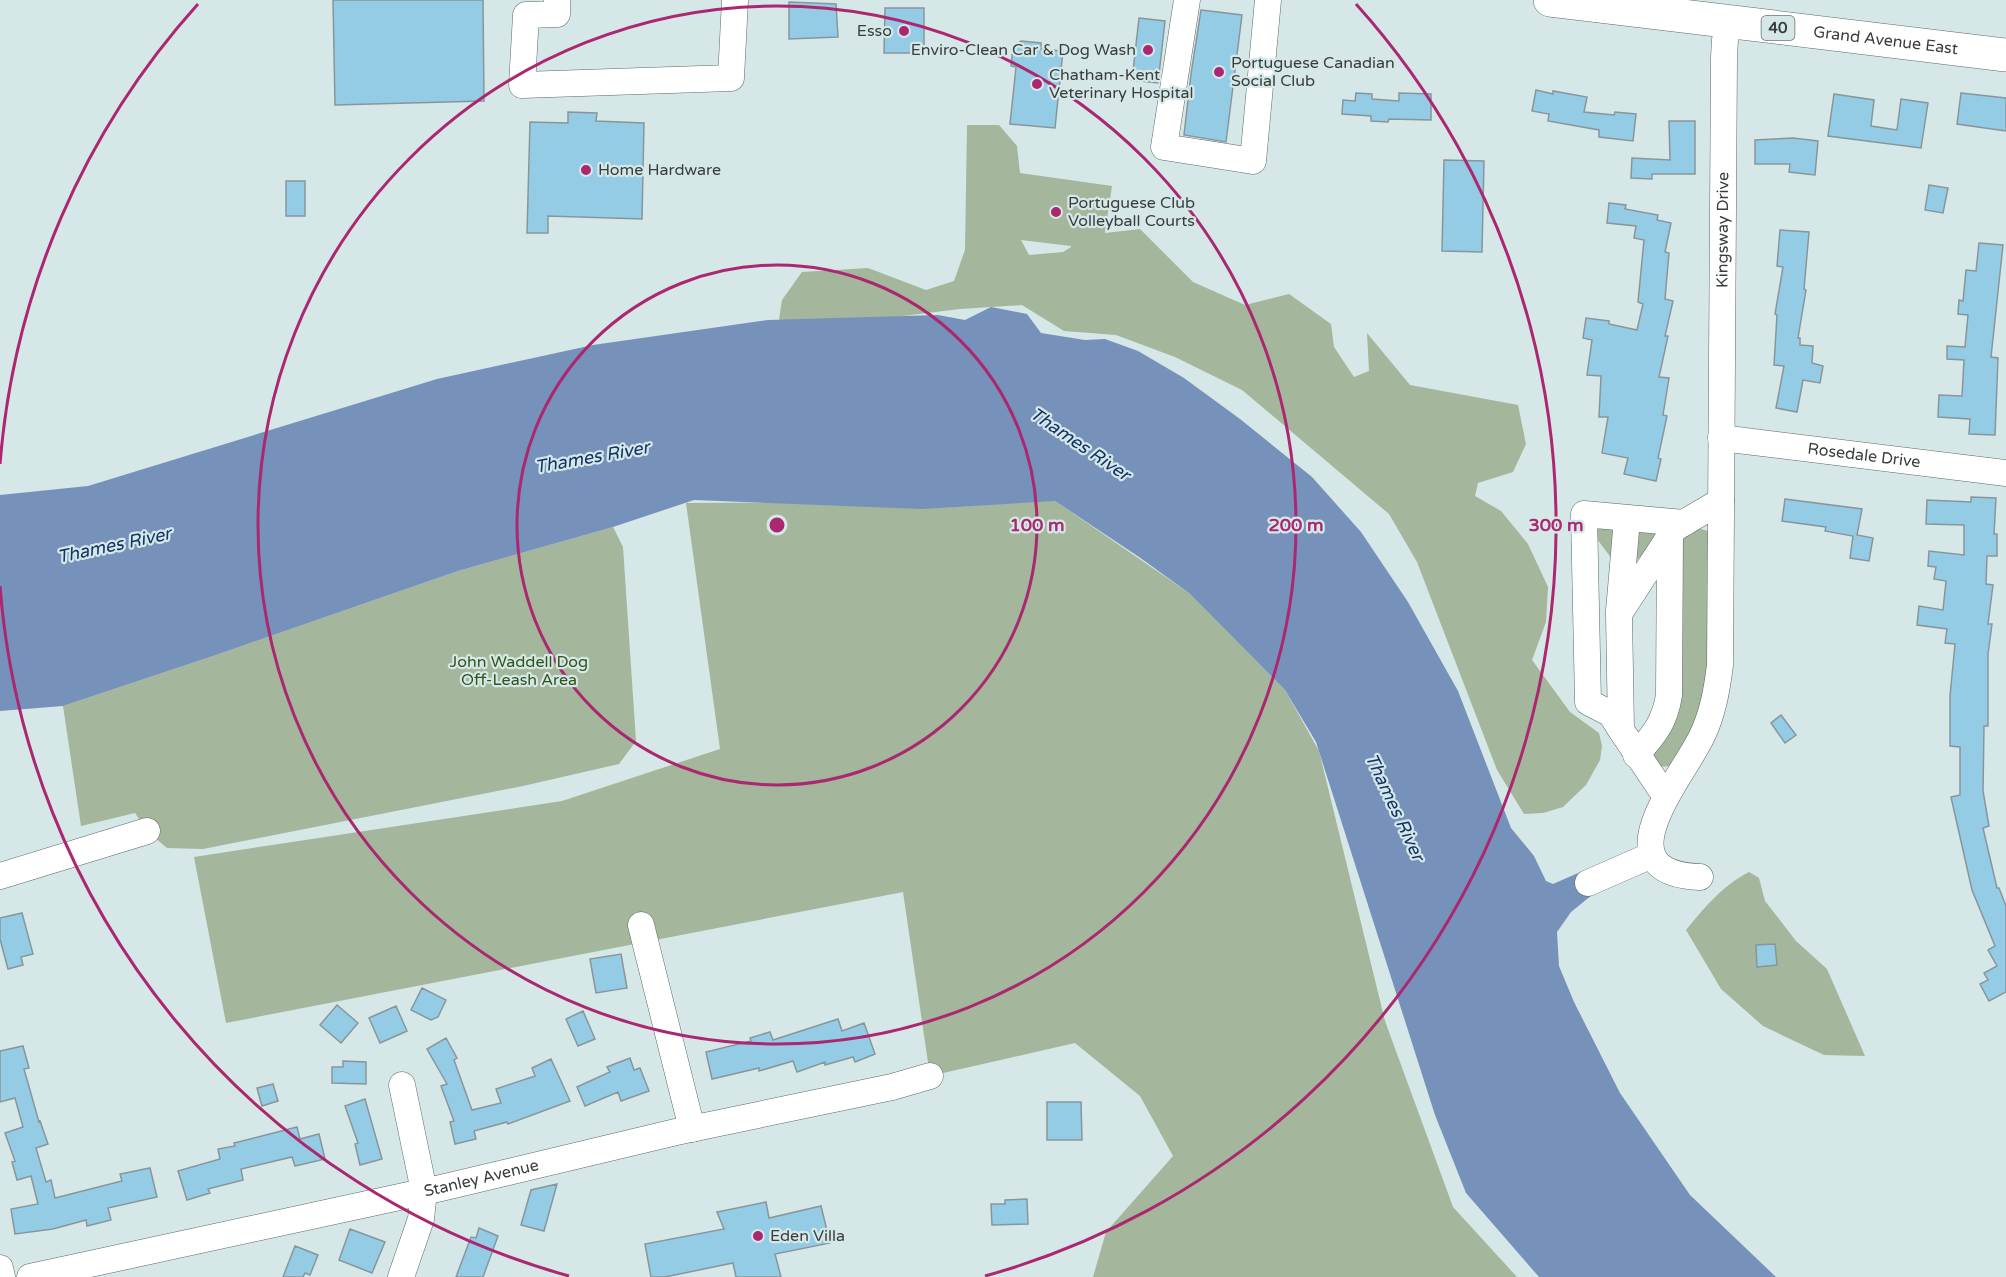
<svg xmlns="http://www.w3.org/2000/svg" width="2006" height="1277" viewBox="0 0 2006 1277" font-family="'Varela Round',sans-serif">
  <rect width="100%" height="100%" fill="#d6e7e7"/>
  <!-- green -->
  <path fill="#a4b69b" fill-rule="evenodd" d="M 967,125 L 999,125 L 1017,146 L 1020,173 L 1112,186 L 1105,233 L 1140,229 L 1193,282 L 1245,305 L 1289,294 L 1331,324 L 1334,347 L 1354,377 L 1369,371 L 1367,333 L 1410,385 L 1518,405 L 1526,444 L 1513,472 L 1478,483 L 1475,496 L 1501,511 L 1528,544 L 1548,587 L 1546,622 L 1532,660 L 1570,712 L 1599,733 L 1602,746 L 1600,760 L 1586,785 L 1563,807 L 1543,813 L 1524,814 L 1497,770 L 1417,562 L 1389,514 L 1242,390 L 1175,357 L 1116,335 L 1064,331 L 1022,305 L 960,309 L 797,329 L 779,319 L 782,300 L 802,272 L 868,268 L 926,290 L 954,281 L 965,250 ZM 1021,240 L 1071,246 L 1071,247 L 1063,252 L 1029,255 Z
    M 1055,501 L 1189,593 L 1285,690 L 1319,751 L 1385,1021 L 1453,1207 L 1517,1277 L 1093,1277 L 1106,1232 L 1173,1156 L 1140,1096 L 1075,1043 L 930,1076 L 903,892 L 226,1023 L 194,857 L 562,801 L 720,749 L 686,503 Z
    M 1597,526 L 1614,529 L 1612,559 L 1594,535 Z
    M 613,527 L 623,547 L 636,741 L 619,764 L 523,786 L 203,849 L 167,848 L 147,831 L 135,813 L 81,826 L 63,706 L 216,655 L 458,571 Z
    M 1697,528 L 1708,531 L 1710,539 L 1712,647 L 1699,720 L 1671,766 L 1658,767 L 1651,752 L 1674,724 L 1676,715 L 1680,539 Z
    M 1637,530 L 1656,533 L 1656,540 L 1635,562 Z
    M 1749,872 L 1759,878 L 1765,901 L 1796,941 L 1827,969 L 1865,1056 L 1824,1055 L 1763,1026 L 1721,989 L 1686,930 C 1705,907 1722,886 1749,872 Z"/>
  <!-- water -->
  <path fill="#7691ba" d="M 991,307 L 1027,314 L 1041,333 L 1085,340 L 1105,339 L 1138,351 L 1184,378 L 1240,419 L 1312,477 L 1361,532 L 1408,602 L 1458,691 L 1511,828 L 1534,856 L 1546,881 L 1553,884 L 1585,870 L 1592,895 L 1571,912 L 1557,932 L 1559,966 L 1574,1002 L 1620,1093 L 1690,1195 L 1776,1277 L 1539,1277 L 1466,1193 L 1435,1115 L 1316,742 L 1285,690 L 1189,593 L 1139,557 L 1055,501 L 922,509 L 694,500 L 613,527 L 458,571 L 216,655 L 63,706 L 0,711 L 0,495 L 88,486 L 437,379 L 593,345 L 768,320 L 938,315 L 965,320 Z"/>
  <!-- building -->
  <path fill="#94cce6" stroke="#88969c" stroke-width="1.5" d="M 333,0 L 483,0 L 484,101 L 335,105 Z
    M 789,2 L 836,4 L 838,37 L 789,39 Z
    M 885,8 L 924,8 L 924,53 L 884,53 Z
    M 1201,10 L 1242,15 L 1226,142 L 1184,135 L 1191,74 Z
    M 1139,18 L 1165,21 L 1158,83 L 1132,80 Z
    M 1021,41 L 1041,43 L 1041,49 L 1063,51 L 1055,128 L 1010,124 L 1016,67 L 1011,66 L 1013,47 Z
    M 1536,90 L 1553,94 L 1553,91 L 1587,97 L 1584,112 L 1614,115 L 1615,112 L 1636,114 L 1633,141 L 1599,137 L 1599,130 L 1548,121 L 1549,114 L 1532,111 Z
    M 1356,93 L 1372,94 L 1372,99 L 1399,101 L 1399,93 L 1431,94 L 1431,120 L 1389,119 L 1388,122 L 1371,121 L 1371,116 L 1342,114 L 1343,100 L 1355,101 Z
    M 1961,93 L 2006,98 L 2006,131 L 1957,124 Z
    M 1834,94 L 1874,100 L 1871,126 L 1897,130 L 1901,99 L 1928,103 L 1921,148 L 1828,136 Z
    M 568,112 L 597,113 L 596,121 L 644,123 L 642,219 L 548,216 L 548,233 L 527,233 L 530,122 L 568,123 Z
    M 1669,121 L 1695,121 L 1695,174 L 1652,174 L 1652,179 L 1631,178 L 1632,158 L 1670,160 Z
    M 1793,138 L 1818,141 L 1815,175 L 1789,172 L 1790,164 L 1755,164 L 1755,140 Z
    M 1444,160 L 1484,161 L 1482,252 L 1442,251 Z
    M 286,181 L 305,181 L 305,216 L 286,216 Z
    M 1929,185 L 1948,188 L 1943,213 L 1925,210 Z
    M 1609,203 L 1626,205 L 1625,209 L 1658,215 L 1657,220 L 1671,223 L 1665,252 L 1669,253 L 1665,299 L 1673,301 L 1665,336 L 1668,336 L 1659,377 L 1669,378 L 1663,415 L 1667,416 L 1658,458 L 1661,459 L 1656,481 L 1624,474 L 1628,458 L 1602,453 L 1608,417 L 1599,417 L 1601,376 L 1587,375 L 1592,340 L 1583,338 L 1586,318 L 1609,321 L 1609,324 L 1637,330 L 1643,304 L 1638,302 L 1644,240 L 1634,238 L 1636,226 L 1607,223 Z
    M 1780,230 L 1809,232 L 1804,289 L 1806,290 L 1798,338 L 1800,338 L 1800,345 L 1813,346 L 1812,363 L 1823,366 L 1820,383 L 1803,380 L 1797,412 L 1776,408 L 1784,366 L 1774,365 L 1777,315 L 1775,314 L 1783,267 L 1777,266 Z
    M 1979,243 L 2003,245 L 1991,357 L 1998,358 L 1995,435 L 1969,434 L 1970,419 L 1938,417 L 1939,395 L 1962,396 L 1964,360 L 1947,359 L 1947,346 L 1965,347 L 1968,315 L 1958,314 L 1959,300 L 1963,301 L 1966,270 L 1976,271 Z
    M 1971,497 L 1996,498 L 1994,534 L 1997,534 L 1997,556 L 1987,556 L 1986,584 L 1993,585 L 1988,624 L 1992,624 L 1988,654 L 1988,726 L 1984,726 L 1983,791 L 1989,826 L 1983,828 L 1997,888 L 1999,888 L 2006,906 L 2006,992 L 1989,1001 L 1980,984 L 1988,980 L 1984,973 L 1997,966 L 1988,950 L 1995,946 L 1972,890 L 1951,797 L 1960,795 L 1960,747 L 1950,746 L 1950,696 L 1955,644 L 1945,643 L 1947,629 L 1917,625 L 1919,606 L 1943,610 L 1946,581 L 1934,579 L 1936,567 L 1928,566 L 1929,551 L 1964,555 L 1964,525 L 1926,524 L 1927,500 L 1971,502 Z
    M 1785,499 L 1862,509 L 1857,535 L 1873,538 L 1869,561 L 1850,558 L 1853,536 L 1825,531 L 1826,527 L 1782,521 Z
    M 1781,715 L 1796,735 L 1785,743 L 1771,723 Z
    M 22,913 L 33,954 L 21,957 L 23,965 L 8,969 L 0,939 L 0,918 Z
    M 1775,944 L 1777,965 L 1757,967 L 1756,945 Z
    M 621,954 L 627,988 L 596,993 L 590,959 Z
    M 422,988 L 446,1000 L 438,1017 L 431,1020 L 411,1010 Z
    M 337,1005 L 358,1023 L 341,1043 L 320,1025 Z
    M 396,1006 L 407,1031 L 380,1043 L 369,1018 Z
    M 583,1011 L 595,1039 L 578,1046 L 566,1019 Z
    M 838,1019 L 842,1031 L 864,1023 L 875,1054 L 855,1062 L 853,1057 L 825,1065 L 825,1062 L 797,1072 L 793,1061 L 759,1071 L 759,1068 L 712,1079 L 706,1052 L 751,1041 L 750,1038 L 770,1032 L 773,1040 Z
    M 446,1038 L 457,1058 L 454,1060 L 472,1110 L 501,1103 L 496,1089 L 535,1076 L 532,1068 L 551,1059 L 570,1101 L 508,1124 L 507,1122 L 474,1131 L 476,1139 L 455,1144 L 450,1122 L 454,1121 L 441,1086 L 447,1084 L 427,1049 Z
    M 23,1046 L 29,1068 L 24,1069 L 39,1122 L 40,1121 L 48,1144 L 36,1148 L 46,1182 L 51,1180 L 55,1198 L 122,1181 L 120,1174 L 150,1168 L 157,1197 L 108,1208 L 111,1220 L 87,1226 L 86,1220 L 53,1229 L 15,1234 L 11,1209 L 38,1204 L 31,1176 L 17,1180 L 12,1162 L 15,1161 L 5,1133 L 23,1127 L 15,1098 L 0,1102 L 0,1051 Z
    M 630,1058 L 634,1070 L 640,1068 L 649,1091 L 621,1101 L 618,1092 L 585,1106 L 577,1087 L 610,1072 L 607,1067 Z
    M 343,1061 L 366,1062 L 366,1084 L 332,1083 L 332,1067 L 343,1067 Z
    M 273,1084 L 278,1101 L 262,1106 L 257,1088 Z
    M 365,1099 L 382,1159 L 360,1165 L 355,1144 L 358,1143 L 345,1106 Z
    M 1047,1102 L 1081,1102 L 1082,1140 L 1047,1140 Z
    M 297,1127 L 300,1139 L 319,1134 L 325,1159 L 295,1166 L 292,1157 L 241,1169 L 243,1180 L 208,1189 L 210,1193 L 187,1200 L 178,1171 L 220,1159 L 218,1149 L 235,1146 L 234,1143 Z
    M 557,1184 L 544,1231 L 521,1225 L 531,1190 Z
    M 1027,1199 L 1028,1224 L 992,1225 L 991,1204 L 1005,1204 L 1005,1200 Z
    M 766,1202 L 769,1218 L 821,1206 L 830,1243 L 775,1254 L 781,1277 L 736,1277 L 733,1263 L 665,1277 L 651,1277 L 645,1244 L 724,1229 L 717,1212 Z
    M 479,1228 L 498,1236 L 483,1277 L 456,1277 L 471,1237 L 476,1238 Z
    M 350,1229 L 385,1242 L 372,1273 L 339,1260 Z
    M 295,1246 L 318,1255 L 310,1275 L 305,1273 L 303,1277 L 283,1277 Z"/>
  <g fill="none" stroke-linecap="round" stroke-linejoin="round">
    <defs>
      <g id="minor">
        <path d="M 557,0 L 557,14 L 526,15 L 522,85 L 731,78 L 735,0"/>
        <path d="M 1187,0 L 1164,147 L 1253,161 L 1268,0"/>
        <path id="s1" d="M 1721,438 L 2006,473"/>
        <path d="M 1619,611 L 1627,519"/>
        <path d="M 1621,730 L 1611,714 L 1588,702 L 1584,514 L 1684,523"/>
        <path d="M 1636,755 C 1654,735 1665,722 1669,695 L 1670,536"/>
        <path d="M 1666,797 L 1621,730 L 1619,614 L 1675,528 L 1721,501"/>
        <path d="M 0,876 L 147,831"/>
        <path id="s2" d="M 1700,877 C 1598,873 1682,778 1702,736 C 1713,713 1717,689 1720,665 L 1724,57 L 1725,40 L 1729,22"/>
        <path d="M 1588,883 L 1652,855"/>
        <path d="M 641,925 L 692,1129"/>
        <path d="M 0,1268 L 2,1277"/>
        <path id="s3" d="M 30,1277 L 441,1188 L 676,1132 L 892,1087 L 930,1076"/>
        <path d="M 401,1277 L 421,1219 L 424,1191 L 402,1085"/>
      </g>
      <g id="major">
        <path id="s4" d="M 1550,0 L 2006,55"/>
      </g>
    </defs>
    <!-- minor casing -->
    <use href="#minor" stroke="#5a6969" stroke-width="27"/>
    <!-- major casing -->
    <use href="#major" stroke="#5a6969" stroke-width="34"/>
    <!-- minor -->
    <use href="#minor" stroke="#fff" stroke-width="26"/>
    <!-- major -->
    <use href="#major" stroke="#fff" stroke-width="33"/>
  </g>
  <!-- distance rings -->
  <g fill="none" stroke="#ab2770" stroke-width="3">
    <circle cx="777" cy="525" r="260"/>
    <circle cx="777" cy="525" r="519"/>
    <path d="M569 1276A779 779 0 0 1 0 586M0 464A779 779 0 0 1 198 4M1356 4A779 779 0 0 1 985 1276"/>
  </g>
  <!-- markers -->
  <g fill="#ab2770" stroke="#d6e7e7" stroke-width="2">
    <circle cx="904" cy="31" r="6"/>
    <circle cx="1148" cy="50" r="6"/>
    <circle cx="1219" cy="72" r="6"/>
    <circle cx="1037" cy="84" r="6"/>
    <circle cx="586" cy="170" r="6"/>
    <circle cx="1056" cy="212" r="6"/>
    <circle cx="758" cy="1236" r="6"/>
  </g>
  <g text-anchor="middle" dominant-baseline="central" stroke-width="4.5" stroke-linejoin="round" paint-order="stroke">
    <!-- shield labels -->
    <rect fill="#d6e7e7" stroke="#677171" stroke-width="1.5" x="1761.5" y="16" width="33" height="24" rx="4.5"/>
    <g font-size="15" font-weight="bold" fill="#383e3e">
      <text x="1778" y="28">40</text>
    </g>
    <!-- poi labels -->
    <g font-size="16" fill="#383e3e" stroke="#d6e7e7" text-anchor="start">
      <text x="892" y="31" text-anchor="end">Esso</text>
      <text x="1136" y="50" text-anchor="end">Enviro-Clean Car &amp; Dog Wash</text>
      <text x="1231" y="63">Portuguese Canadian<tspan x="1231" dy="18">Social Club</tspan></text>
      <text x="1049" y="75">Chatham-Kent<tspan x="1049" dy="18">Veterinary Hospital</tspan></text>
      <text x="598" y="170">Home Hardware</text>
      <text x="1068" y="203">Portuguese Club<tspan x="1068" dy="18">Volleyball Courts</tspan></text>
      <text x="770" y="1236">Eden Villa</text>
    </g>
    <!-- street labels -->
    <g font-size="16" fill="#383e3e" stroke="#d6e7e7">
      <text stroke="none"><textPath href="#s4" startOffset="338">Grand Avenue East</textPath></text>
      <text stroke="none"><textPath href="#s2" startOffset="696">Kingsway Drive</textPath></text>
      <text stroke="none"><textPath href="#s1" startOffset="144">Rosedale Drive</textPath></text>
      <text stroke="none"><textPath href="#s3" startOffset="462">Stanley Avenue</textPath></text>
    </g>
    <!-- park labels -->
    <g font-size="16" fill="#305417" stroke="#d6e7e7">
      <text x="519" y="662">John Waddell Dog<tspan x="519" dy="18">Off-Leash Area</tspan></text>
    </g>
    <!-- water labels -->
    <g font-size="18" font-style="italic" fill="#113367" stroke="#d6e7e7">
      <text transform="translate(1080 444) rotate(34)">Thames River</text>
      <text transform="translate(592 457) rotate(-10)">Thames River</text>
      <text transform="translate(114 545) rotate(-12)">Thames River</text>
      <text transform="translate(1395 807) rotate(65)">Thames River</text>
    </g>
  </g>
  <circle cx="777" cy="525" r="9" fill="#ab2770" stroke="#d6e7e7" stroke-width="3"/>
  <g font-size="18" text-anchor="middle" font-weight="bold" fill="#ab2770" stroke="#d6e7e7" stroke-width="4.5" stroke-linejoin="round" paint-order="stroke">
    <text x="1037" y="531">100 m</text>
    <text x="1296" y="531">200 m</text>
    <text x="1556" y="531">300 m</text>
  </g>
</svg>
